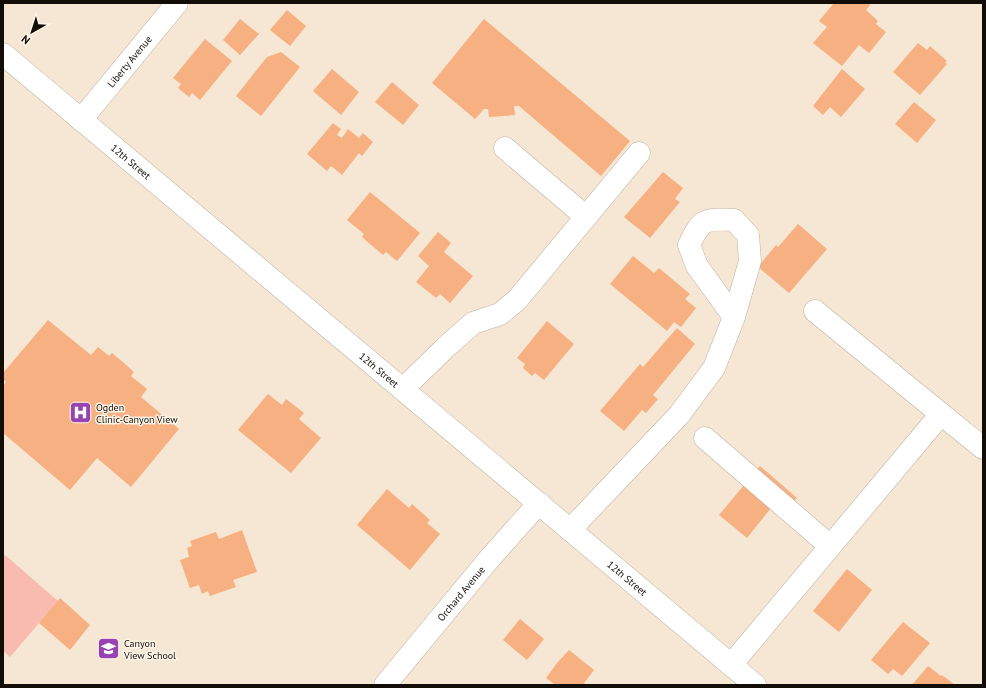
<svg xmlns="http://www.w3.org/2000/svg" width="986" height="688" viewBox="0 0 986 688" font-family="'PT Sans',sans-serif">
  <rect width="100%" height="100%" fill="#f5e7d3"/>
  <!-- green -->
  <path fill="#f9baaf" d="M 5,555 L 58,601 L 10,657 L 3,651 L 3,558 Z"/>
  <!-- building -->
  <path fill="#f7b081" d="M 834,3 L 867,3 L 870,5 L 866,10 L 878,21 L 876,24 L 886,32 L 869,53 L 859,45 L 842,66 L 813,43 L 827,27 L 819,21 Z
    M 287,10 L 306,26 L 290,46 L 270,30 Z
    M 240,19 L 259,34 L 240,55 L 223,40 Z
    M 484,19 L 630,141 L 601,176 L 519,106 L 514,106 L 515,115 L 489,117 L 488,109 L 484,109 L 475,119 L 432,83 Z
    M 205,39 L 232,61 L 200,100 L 192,93 L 189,97 L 178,88 L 181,84 L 173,78 Z
    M 918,43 L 927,50 L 930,46 L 947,61 L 945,62 L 947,64 L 920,95 L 893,72 Z
    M 281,52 L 300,67 L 261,116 L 236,96 L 267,57 Z
    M 332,69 L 359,92 L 341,115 L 313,91 Z
    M 842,69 L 865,89 L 841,117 L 830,107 L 823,115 L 813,106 Z
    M 392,82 L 419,105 L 403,125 L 375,102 Z
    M 914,102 L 936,120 L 917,143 L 895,124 Z
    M 333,123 L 341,129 L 337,135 L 342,138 L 348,129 L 359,138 L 363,133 L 373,142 L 362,156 L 359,153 L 342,175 L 331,166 L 327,171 L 307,154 Z
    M 663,172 L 683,188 L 675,199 L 680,202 L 650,238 L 624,217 Z
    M 370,192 L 420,233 L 397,261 L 386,252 L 383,255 L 362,237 L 364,234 L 347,220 Z
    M 798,224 L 827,249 L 789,293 L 758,267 L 776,245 L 778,247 Z
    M 438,232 L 451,243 L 444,252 L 473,276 L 450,303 L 440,294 L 436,298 L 416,282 L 429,266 L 418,256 Z
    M 633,256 L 654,273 L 659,268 L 690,294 L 685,299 L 696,308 L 681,327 L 674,322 L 667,331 L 610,284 Z
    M 48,320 L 91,355 L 98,347 L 109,356 L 112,353 L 124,363 L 134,372 L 131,376 L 147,389 L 141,397 L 179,429 L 131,487 L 97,458 L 70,490 L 3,433 L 3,386 L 6,382 L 3,379 L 3,373 Z
    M 547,321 L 574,344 L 544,380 L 535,373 L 532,376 L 523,368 L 525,364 L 517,358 Z
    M 677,328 L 695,344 L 653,395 L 658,399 L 646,413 L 642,410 L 624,431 L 600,411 L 640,364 L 643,367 Z
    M 268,394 L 282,405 L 286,399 L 304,413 L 299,419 L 321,438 L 291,473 L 238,430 Z
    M 760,466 L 797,498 L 782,516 L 771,508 L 747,538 L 719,515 Z
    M 387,489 L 409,508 L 412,504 L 430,520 L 427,523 L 440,534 L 410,570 L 357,525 Z
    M 242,530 L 257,572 L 233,580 L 236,587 L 210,596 L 208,591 L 202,594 L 199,585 L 190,588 L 180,560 L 189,557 L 187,548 L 192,546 L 190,541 L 216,532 L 219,539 Z
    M 847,569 L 872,590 L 839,632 L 813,611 Z
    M 60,598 L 90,625 L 70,650 L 39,623 Z
    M 520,619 L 544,639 L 527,660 L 503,640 Z
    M 903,622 L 930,643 L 902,676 L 893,669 L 888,674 L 871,660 Z
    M 569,650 L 594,670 L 584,683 L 587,685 L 555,685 L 546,678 L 557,663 Z
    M 928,666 L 941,676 L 942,675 L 955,685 L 912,685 Z"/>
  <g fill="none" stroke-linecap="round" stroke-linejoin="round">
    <defs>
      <g id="minor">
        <path id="s1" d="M 81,120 L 177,3"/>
        <path d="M 505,148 L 586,217"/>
        <path d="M 815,311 L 941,414"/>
        <path d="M 403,389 L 445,348 L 473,323 L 500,314 L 517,300 L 639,153"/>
        <path d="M 705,438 L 830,546"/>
        <path d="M 570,530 L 679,415 L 714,368 L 734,317 L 750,261 L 748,235 L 734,220 C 706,219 702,217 689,245 L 697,266 L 734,317"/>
        <path d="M 731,665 L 941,414 L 983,448"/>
        <path id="s2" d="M 385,685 L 490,558 L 539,503"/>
      </g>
      <g id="major">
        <path id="s3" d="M 3,54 L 755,685"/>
      </g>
    </defs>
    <!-- minor casing -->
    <use href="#minor" stroke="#beb19e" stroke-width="23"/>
    <!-- major casing -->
    <use href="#major" stroke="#beb19e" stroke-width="23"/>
    <!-- minor -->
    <use href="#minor" stroke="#fff" stroke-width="22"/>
    <!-- major -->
    <use href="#major" stroke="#fff" stroke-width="22"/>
  </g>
  <!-- icons -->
  <defs>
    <symbol id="hospital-square" viewBox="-11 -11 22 22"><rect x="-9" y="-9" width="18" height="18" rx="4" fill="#9743b1" stroke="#fef5e9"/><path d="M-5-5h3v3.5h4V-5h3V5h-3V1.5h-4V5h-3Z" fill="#fff"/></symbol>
    <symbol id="school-square" viewBox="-11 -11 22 22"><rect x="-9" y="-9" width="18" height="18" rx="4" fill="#9743b1" stroke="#fef5e9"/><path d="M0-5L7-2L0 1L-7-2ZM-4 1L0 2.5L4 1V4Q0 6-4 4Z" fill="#fff"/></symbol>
  </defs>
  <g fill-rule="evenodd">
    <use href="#hospital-square" x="68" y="400" width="25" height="25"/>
    <use href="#school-square" x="96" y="636" width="25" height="25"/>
  </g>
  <g text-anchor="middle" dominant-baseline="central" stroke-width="3" stroke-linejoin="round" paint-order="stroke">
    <!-- street labels -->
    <g font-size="10" fill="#120e07" stroke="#fef5e9">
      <text stroke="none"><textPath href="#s1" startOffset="76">Liberty Avenue</textPath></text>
      <text stroke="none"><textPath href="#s3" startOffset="167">12th Street</textPath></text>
      <text stroke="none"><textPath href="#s3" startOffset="491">12th Street</textPath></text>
      <text stroke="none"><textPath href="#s3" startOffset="815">12th Street</textPath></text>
      <text stroke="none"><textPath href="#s2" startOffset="119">Orchard Avenue</textPath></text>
    </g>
    <!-- poi labels -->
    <g font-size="10" fill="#120e07" stroke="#fef5e9" text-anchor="start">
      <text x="96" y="407">Ogden<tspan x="96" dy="12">Clinic-Canyon View</tspan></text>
      <text x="124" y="643">Canyon<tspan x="124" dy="12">View School</tspan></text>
    </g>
  </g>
  <!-- border -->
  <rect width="986" height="688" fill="none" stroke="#120e07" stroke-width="8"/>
  <!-- north arrow -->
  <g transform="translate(32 32) rotate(219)" stroke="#fef5e9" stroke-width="3" paint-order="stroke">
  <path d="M0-3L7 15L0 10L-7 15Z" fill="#120e07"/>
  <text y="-6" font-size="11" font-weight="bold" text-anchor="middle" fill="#120e07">N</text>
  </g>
</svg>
